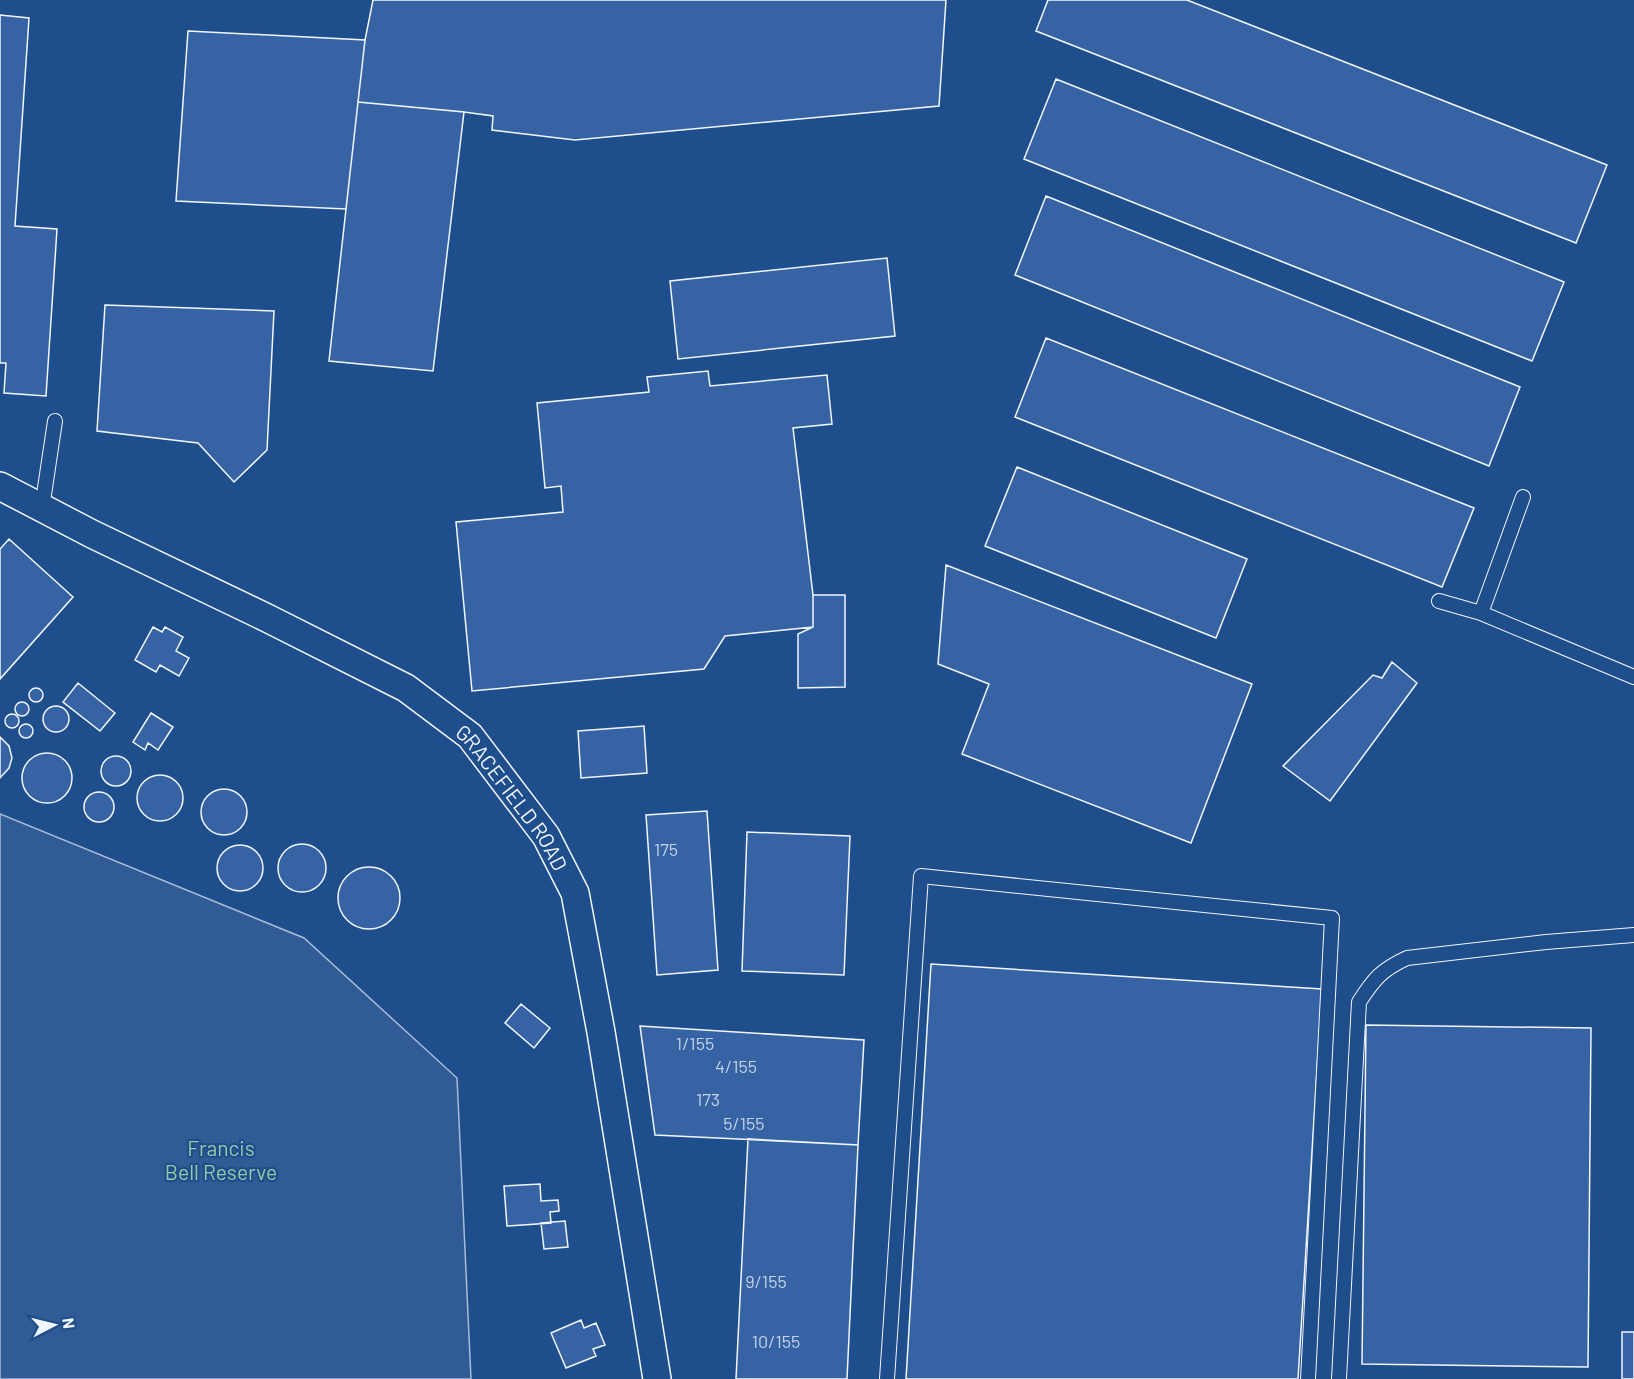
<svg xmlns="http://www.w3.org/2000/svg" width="1634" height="1379" viewBox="0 0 1634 1379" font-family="Barlow,sans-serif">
  <rect width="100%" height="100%" fill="#1f4e8c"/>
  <!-- built -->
  <path fill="#305b95" stroke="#a8bbd7" stroke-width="1.5" d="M 0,814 L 304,938 L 457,1078 L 471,1379 L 0,1379 Z"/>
  <!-- building -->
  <path fill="#3563a3" stroke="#f2f6ff" stroke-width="1.5" d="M 373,0 L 946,0 L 939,106 L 575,140 L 492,130 L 493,116 L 464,112 L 358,102 L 365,40 Z
    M 1048,0 L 1187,0 L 1607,165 L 1576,243 L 1036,31 Z
    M 0,15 L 29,18 L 15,226 L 57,229 L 46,396 L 4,393 L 6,363 L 0,363 Z
    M 188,31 L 365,40 L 346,209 L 176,201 Z
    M 1056,79 L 1564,282 L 1532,361 L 1024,159 Z
    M 358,102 L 464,112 L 433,371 L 329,361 Z
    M 1046,196 L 1520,387 L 1489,466 L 1015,275 Z
    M 887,258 L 895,336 L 678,359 L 670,281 Z
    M 105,305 L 274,311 L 267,450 L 234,482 L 198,443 L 97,431 Z
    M 1046,338 L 1474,508 L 1442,587 L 1015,417 Z
    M 708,371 L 710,386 L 827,375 L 832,424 L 793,428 L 813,595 L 813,627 L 725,636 L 704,669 L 472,691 L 456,522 L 563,512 L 561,486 L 545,488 L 537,403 L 649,392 L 647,377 Z
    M 1017,467 L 1247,559 L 1216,638 L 985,546 Z
    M 9,539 L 73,597 L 0,679 L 0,549 Z
    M 946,565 L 1252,684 L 1191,843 L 962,754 L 989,684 L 938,664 Z
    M 813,595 L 845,595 L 845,687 L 798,688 L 798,634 L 813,627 Z
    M 153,627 L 162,632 L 165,627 L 183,637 L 176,651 L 189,658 L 179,676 L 160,665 L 156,672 L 135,660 Z
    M 1392,662 L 1417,683 L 1330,801 L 1283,766 L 1373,675 L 1382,678 Z
    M 78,683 L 115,713 L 100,731 L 63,702 Z
    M29 695a7 7 0 1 1 14 0a7 7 0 1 1-14 0Z
    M15 709a7 7 0 1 1 14 0a7 7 0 1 1-14 0Z
    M43 719a13 13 0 1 1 26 0a13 13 0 1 1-26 0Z
    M 151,713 L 173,727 L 158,750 L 148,743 L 145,750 L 133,742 Z
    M5 721a7 7 0 1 1 14 0a7 7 0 1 1-14 0Z
    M19 731a7 7 0 1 1 14 0a7 7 0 1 1-14 0Z
    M 644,726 L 647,773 L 581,778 L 578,731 Z
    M 0,737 L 9,746 L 12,758 L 9,768 L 0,778 Z
    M22 778a25 25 0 1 1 50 0a25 25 0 1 1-50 0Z
    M101 771a15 15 0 1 1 30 0a15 15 0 1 1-30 0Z
    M137 798a23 23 0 1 1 46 0a23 23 0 1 1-46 0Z
    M201 812a23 23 0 1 1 46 0a23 23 0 1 1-46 0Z
    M84 807a15 15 0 1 1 30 0a15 15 0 1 1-30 0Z
    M 707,811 L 718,970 L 657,975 L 646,815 Z
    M 747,832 L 850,836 L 844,975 L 742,971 Z
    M278 868a24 24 0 1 1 48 0a24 24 0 1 1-48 0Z
    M217 868a23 23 0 1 1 46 0a23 23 0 1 1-46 0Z
    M338 898a31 31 0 1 1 62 0a31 31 0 1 1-62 0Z
    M 931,964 L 1322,989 L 1298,1379 L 906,1379 Z
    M 521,1004 L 550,1028 L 534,1048 L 505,1023 Z
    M 1366,1025 L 1591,1028 L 1588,1367 L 1362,1364 Z
    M 640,1026 L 864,1040 L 858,1145 L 655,1135 Z
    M 748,1139 L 858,1145 L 847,1379 L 736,1379 Z
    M 540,1184 L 541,1201 L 558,1200 L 559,1211 L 550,1212 L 551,1223 L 507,1226 L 504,1186 Z
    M 565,1221 L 568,1247 L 544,1249 L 541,1223 Z
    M 581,1320 L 584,1328 L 596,1323 L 605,1345 L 593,1349 L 596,1356 L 566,1368 L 551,1333 Z
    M 1622,1332 L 1634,1332 L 1634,1379 L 1622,1379 Z"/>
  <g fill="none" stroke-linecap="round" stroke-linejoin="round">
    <defs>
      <path id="service" d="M 42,508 L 55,421
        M 1439,601 L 1481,613 L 1634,677
        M 1481,613 L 1523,497
        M 887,1379 L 921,876 L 1332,918 L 1308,1379
        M 1339,1379 L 1359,1002 C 1374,979 1381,970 1407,958 L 1546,942 L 1634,935"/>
      <g id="minor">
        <path id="s1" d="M 0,486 L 92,534 L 267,618 L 406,688 L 470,736 L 546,836 L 575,893 L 601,1032 L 657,1379"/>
      </g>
    </defs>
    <!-- service casing -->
    <use href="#service" stroke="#f2f6ff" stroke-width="16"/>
    <!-- minor casing -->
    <use href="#minor" stroke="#f2f6ff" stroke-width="30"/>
    <!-- service -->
    <use href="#service" stroke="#1f4e8c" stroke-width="14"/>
    <!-- minor -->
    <use href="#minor" stroke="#1f4e8c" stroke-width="27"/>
  </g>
  <g text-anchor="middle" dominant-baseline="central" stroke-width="4.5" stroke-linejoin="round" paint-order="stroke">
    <!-- number labels -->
    <g font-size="18" fill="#c3d1e8">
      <text x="666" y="849">175</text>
      <text x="695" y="1043">1/155</text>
      <text x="736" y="1066">4/155</text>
      <text x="708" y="1099">173</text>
      <text x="744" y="1123">5/155</text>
      <text x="766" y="1281">9/155</text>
      <text x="776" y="1341">10/155</text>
    </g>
    <!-- street labels -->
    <g font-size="21" fill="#f2f6ff" stroke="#1f4e8c">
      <text stroke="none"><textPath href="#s1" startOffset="608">GRACEFIELD ROAD</textPath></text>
    </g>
    <!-- park labels -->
    <g font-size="21" fill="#97c8a6" stroke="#1f4e8c">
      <text x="221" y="1147">Francis<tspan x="221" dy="24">Bell Reserve</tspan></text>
    </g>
  </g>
  <!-- north arrow -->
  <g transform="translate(54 1325) rotate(83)" stroke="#1f4e8c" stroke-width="4.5" paint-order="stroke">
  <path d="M0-4.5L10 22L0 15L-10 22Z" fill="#f2f6ff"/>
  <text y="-9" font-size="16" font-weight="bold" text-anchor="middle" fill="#f2f6ff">N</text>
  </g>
</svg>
